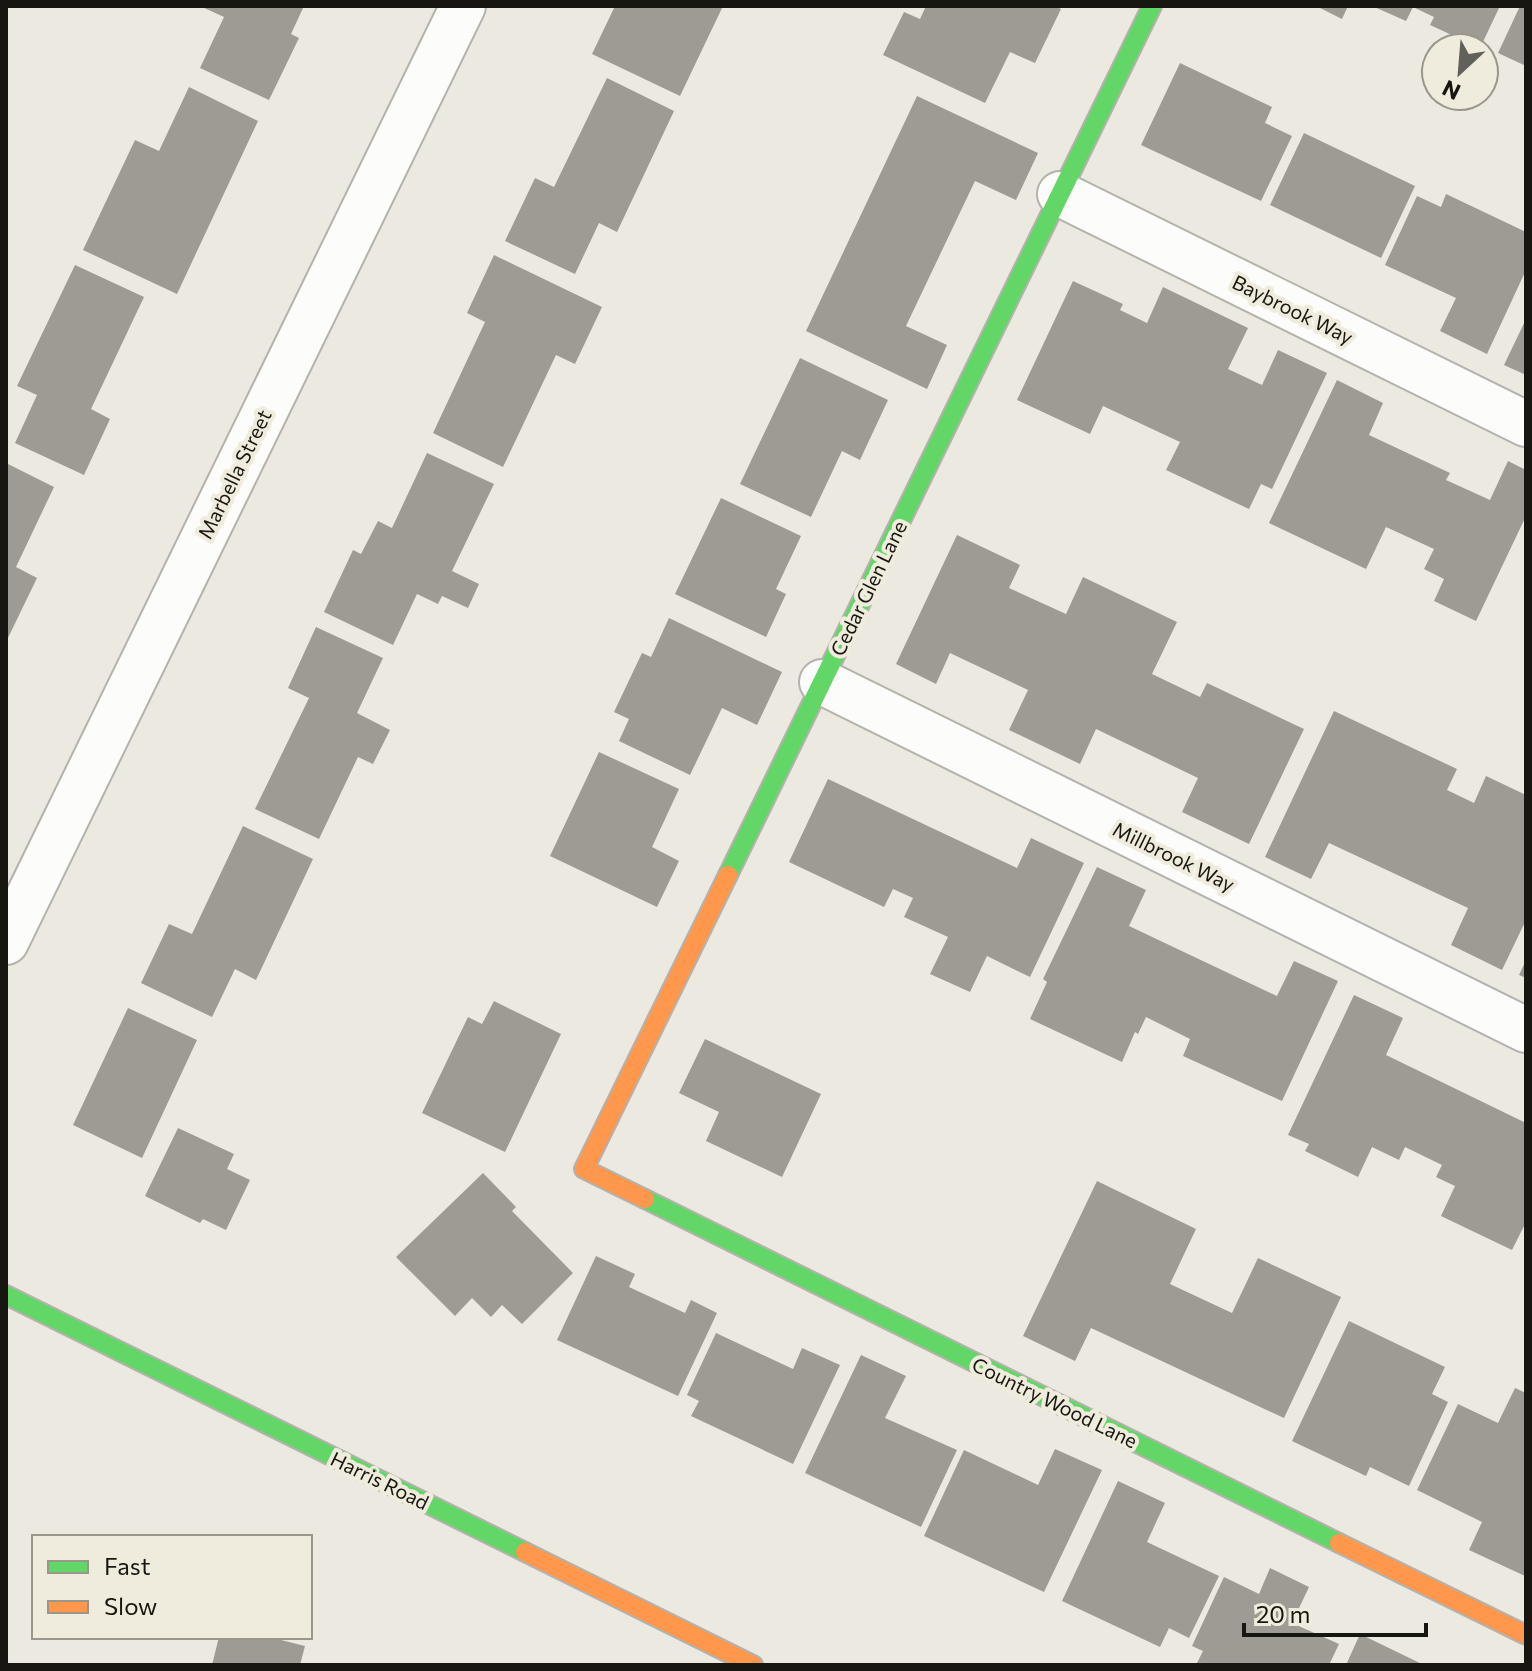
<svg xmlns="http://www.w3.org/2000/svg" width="1532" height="1671" viewBox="0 0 1532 1671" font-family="Commissioner,sans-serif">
  <rect width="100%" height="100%" fill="#ece9e1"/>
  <!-- building -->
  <path fill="#9e9b95" d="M 200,6 L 304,6 L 291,34 L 299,38 L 269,100 L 200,68 L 224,17 Z
    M 615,6 L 723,6 L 680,96 L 592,54 Z
    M 926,6 L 1055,6 L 1061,9 L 1035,63 L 1010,52 L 985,103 L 883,55 L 904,12 L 920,19 Z
    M 1316,6 L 1348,6 L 1342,19 Z
    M 1372,6 L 1500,6 L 1480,48 L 1430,25 L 1434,17 L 1413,7 L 1406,21 Z
    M 1520,6 L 1526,6 L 1526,66 L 1498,53 Z
    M 1180,63 L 1272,107 L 1265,123 L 1292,136 L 1261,201 L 1141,145 Z
    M 607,78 L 674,111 L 617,232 L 599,223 L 575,274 L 505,241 L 535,178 L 554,187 Z
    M 189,87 L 258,121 L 177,294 L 83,250 L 135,140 L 159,151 Z
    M 917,96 L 1038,153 L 1016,200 L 975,181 L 906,326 L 947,345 L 927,389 L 806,331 Z
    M 1304,133 L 1415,186 L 1381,258 L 1270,205 Z
    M 1446,194 L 1526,232 L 1526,270 L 1487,354 L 1440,331 L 1456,298 L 1385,265 L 1417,196 L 1441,207 Z
    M 494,255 L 602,307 L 575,364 L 556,355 L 503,467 L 433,433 L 485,322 L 467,313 Z
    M 75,265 L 144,297 L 91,409 L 110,419 L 84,475 L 15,443 L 37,395 L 17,386 Z
    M 1073,281 L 1123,304 L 1120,310 L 1147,323 L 1163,287 L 1248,328 L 1228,369 L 1262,385 L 1278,350 L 1327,373 L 1272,489 L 1261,484 L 1249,509 L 1166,470 L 1180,442 L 1103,406 L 1090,434 L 1017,400 Z
    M 1526,319 L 1526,375 L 1504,365 Z
    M 800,358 L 888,400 L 860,460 L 842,451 L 811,517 L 740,484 Z
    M 1337,380 L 1383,403 L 1369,435 L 1450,473 L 1446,480 L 1490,500 L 1508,461 L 1526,470 L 1526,516 L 1476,621 L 1434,601 L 1444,579 L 1424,569 L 1434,549 L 1386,527 L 1366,569 L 1269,523 Z
    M 427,453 L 494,484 L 452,571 L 479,584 L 468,608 L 442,596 L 438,604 L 417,594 L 393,645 L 324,612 L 353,550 L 361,554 L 378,521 L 392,528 Z
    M 6,463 L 54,487 L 16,567 L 37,578 L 6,642 Z
    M 721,498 L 801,536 L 776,589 L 786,594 L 766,637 L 675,594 Z
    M 957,535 L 1020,565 L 1009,588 L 1066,614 L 1083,577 L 1177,622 L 1152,674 L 1200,697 L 1207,683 L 1304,729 L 1249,844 L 1182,812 L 1198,778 L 1096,729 L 1080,764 L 1009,730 L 1028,690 L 950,653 L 936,684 L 896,664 Z
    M 669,618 L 782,672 L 757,725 L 722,708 L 690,775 L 619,741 L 629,719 L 614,712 L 642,653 L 651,657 Z
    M 316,627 L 383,658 L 357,713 L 390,730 L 373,764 L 358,757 L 319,839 L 255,809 L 309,698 L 288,688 Z
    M 1334,711 L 1457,769 L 1447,790 L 1474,803 L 1486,776 L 1526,795 L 1526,920 L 1502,970 L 1451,945 L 1468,908 L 1329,843 L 1311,879 L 1265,857 Z
    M 599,752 L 679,789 L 652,847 L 679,861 L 657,907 L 550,856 Z
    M 828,779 L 1017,868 L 1031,838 L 1084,863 L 1030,977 L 987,956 L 970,992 L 930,974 L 948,937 L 904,917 L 913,898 L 893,889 L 884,907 L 789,862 Z
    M 243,826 L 313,859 L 256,980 L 235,969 L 212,1017 L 141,983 L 169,924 L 192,934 Z
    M 1097,867 L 1146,890 L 1129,926 L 1277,996 L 1294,961 L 1338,981 L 1282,1101 L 1183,1056 L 1190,1039 L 1146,1017 L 1138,1034 L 1135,1032 L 1122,1062 L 1030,1019 L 1047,982 L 1043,979 Z
    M 1526,960 L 1526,978 L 1519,975 Z
    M 1354,995 L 1403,1018 L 1386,1055 L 1526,1123 L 1526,1222 L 1512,1250 L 1441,1216 L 1455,1186 L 1436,1177 L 1442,1165 L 1405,1147 L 1399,1160 L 1372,1147 L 1358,1177 L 1305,1151 L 1309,1144 L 1288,1135 Z
    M 494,1001 L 561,1034 L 505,1152 L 422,1113 L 468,1017 L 482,1024 Z
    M 128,1008 L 197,1040 L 142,1158 L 73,1125 Z
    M 705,1039 L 821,1094 L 782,1177 L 706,1141 L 719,1112 L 679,1093 Z
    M 178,1128 L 234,1154 L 227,1169 L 250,1180 L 226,1230 L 203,1219 L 200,1223 L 145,1196 Z
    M 483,1173 L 516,1207 L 512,1211 L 573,1273 L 522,1324 L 502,1305 L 491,1317 L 472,1298 L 455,1316 L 396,1257 Z
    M 1097,1181 L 1196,1229 L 1170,1284 L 1232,1313 L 1258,1258 L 1341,1297 L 1284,1418 L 1091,1328 L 1075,1361 L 1023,1336 Z
    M 596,1256 L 635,1274 L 629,1287 L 685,1313 L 691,1300 L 717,1313 L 678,1396 L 557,1340 Z
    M 1349,1321 L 1445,1367 L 1432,1394 L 1448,1402 L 1409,1486 L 1370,1467 L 1366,1476 L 1292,1441 Z
    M 716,1333 L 793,1369 L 802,1348 L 840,1365 L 793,1464 L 691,1416 L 699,1401 L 687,1395 Z
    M 861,1355 L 906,1376 L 885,1418 L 957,1450 L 921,1527 L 805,1473 Z
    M 1515,1388 L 1526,1393 L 1525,1576 L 1469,1550 L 1482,1522 L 1417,1490 L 1458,1404 L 1498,1423 Z
    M 1055,1449 L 1102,1470 L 1044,1592 L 924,1536 L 964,1450 L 1038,1485 Z
    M 1118,1481 L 1165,1503 L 1147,1542 L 1219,1576 L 1189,1638 L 1169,1628 L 1160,1647 L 1062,1601 Z
    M 1270,1568 L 1309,1587 L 1292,1623 L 1339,1644 L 1329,1665 L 1196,1665 L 1203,1651 L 1192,1646 L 1224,1577 L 1259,1594 Z
    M 1360,1634 L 1424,1665 L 1346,1665 Z
    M 219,1637 L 269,1637 L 305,1646 L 300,1665 L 212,1665 Z"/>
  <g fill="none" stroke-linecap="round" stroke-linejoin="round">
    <defs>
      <path id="street" d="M 1060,194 L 1526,424
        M 822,682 L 1526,1030
        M 6,942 L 463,6"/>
      <path id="fast" d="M 728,875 L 1152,6
        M 645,1199 L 1339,1543
        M 6,1295 L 525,1552"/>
      <path id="slow" d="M 645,1199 L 584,1169 L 728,875
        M 1339,1543 L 1526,1635
        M 525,1552 L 753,1665"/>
    </defs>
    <!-- street casing -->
    <use href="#street" stroke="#b4b2ac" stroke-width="48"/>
    <!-- fast casing -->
    <use href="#fast" stroke="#b4b2ac" stroke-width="22"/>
    <!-- slow casing -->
    <use href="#slow" stroke="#b4b2ac" stroke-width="22"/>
    <!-- street -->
    <use href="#street" stroke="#fcfcfa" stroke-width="44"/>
    <!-- fast -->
    <use href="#fast" stroke="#63d668" stroke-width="18"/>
    <!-- slow -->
    <use href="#slow" stroke="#ff974d" stroke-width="18"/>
  </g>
  <g text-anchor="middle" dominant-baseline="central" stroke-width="8" stroke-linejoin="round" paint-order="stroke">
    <!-- street labels -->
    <g font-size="20" fill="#181611" stroke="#f0ecdd">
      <text transform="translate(1293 309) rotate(26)">Baybrook Way</text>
      <text transform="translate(234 474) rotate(-64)">Marbella Street</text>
      <text transform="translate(868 588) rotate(-64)">Cedar Glen Lane</text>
      <text transform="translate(1174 856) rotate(26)">Millbrook Way</text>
      <text transform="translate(1055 1402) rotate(26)">Country Wood Lane</text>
      <text transform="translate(380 1480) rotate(26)">Harris Road</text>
    </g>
  </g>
  <!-- border -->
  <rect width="1532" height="1671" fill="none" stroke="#181611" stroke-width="16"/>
  <!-- legend -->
  <rect x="32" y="1535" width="280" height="104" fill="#f0ecdd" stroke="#9a968b" stroke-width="2"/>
  <rect x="48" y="1561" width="40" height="12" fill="#63d668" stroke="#9a968b" stroke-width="2"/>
  <text x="104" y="1575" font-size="24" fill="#181611">Fast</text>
  <rect x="48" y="1601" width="40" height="12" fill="#ff974d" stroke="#9a968b" stroke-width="2"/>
  <text x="104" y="1615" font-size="24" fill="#181611">Slow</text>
  <!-- north arrow -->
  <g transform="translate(1460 72) rotate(206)"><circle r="38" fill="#f0ecdd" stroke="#9a968b" stroke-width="2"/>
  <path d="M0-6L14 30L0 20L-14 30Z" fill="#62605a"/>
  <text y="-12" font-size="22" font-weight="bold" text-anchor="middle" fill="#181611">N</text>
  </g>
  <!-- scale -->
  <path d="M1244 1623v12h182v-12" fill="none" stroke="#181611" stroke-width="4"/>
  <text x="1256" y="1623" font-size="24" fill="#181611" stroke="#f0ecdd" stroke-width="6" paint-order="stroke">20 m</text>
</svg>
